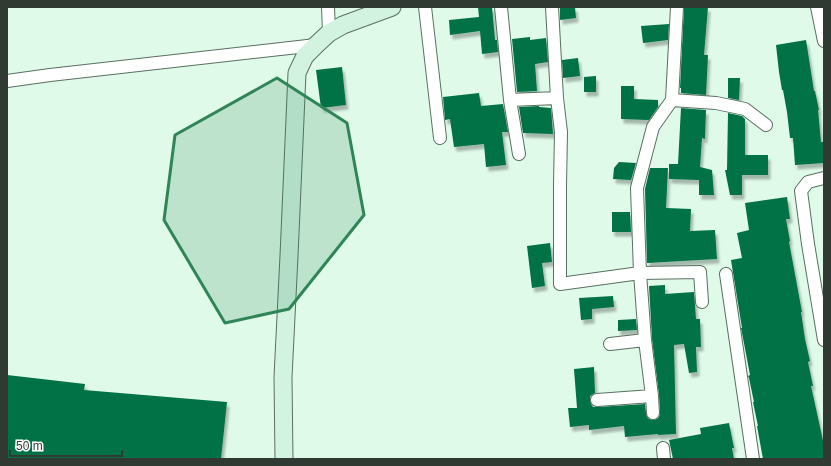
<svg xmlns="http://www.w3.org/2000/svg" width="831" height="466" viewBox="0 0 831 466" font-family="Arial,sans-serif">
  <defs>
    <filter id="shadow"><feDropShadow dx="2.5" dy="4.5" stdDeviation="1" flood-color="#0004"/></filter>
  </defs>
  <rect width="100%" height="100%" fill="#e0fae9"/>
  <!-- building -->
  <path fill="#067244" filter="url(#shadow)" d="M 478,7 L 492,7 L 495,40 L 497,40 L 498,52 L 482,54 L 480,31 L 450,35 L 449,20 L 479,17 Z
    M 560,7 L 575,7 L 576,18 L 560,20 Z
    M 684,7 L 708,7 L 704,55 L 708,55 L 706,95 L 681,93 L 681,88 L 680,88 Z
    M 669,24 L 668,40 L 643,43 L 641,26 Z
    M 530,37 L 530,40 L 546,38 L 548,62 L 535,64 L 537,91 L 517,92 L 512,39 Z
    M 806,40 L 814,91 L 815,91 L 819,110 L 818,110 L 821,142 L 824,142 L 824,163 L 795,165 L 793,138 L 790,138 L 787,112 L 783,90 L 782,90 L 779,72 L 776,45 Z
    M 578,58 L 580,76 L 563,78 L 562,60 Z
    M 342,67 L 346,105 L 321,108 L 316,70 Z
    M 596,76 L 596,92 L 584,92 L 584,77 Z
    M 728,78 L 740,78 L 739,100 L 728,98 Z
    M 621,86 L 634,86 L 634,99 L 658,100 L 658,107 L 649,120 L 621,119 Z
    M 479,93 L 481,106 L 503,104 L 508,132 L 502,132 L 506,165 L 486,167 L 484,144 L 454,147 L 450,119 L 445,120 L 443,97 Z
    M 539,106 L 539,107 L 551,108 L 553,134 L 523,133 L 519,107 Z
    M 681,108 L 706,110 L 705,139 L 702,138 L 700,167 L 712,170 L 714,195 L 699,195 L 699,180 L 669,179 L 669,164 L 678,164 Z
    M 728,113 L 742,116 L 745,119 L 745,155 L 768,155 L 768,175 L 742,175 L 742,195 L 730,195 L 725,170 L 727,170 Z
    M 619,162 L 636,163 L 631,180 L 613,179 L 614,168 Z
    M 650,168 L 668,168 L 666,208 L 691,209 L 690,231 L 715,230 L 717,259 L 647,263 L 645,189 Z
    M 787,197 L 790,219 L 786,219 L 790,241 L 789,242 L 802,312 L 801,312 L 805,339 L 810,361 L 808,362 L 813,386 L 811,386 L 824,445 L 824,459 L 763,459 L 757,426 L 758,426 L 753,402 L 754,402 L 749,378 L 748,376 L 750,375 L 743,338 L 741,328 L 742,328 L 731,260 L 742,258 L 737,233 L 749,230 L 745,203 Z
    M 612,212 L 630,212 L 631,232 L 612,232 Z
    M 550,243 L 552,262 L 542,263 L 545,286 L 532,288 L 527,246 Z
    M 665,285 L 665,294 L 694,292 L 696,319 L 700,319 L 701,347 L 696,347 L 697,372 L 689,373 L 684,344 L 674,345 L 676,434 L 658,435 L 658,434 L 625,437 L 624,426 L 589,430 L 589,425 L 570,427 L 568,408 L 577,408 L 574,369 L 594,367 L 595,393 L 590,396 L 590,400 L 591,404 L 593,407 L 598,407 L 645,404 L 646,414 L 647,417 L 649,419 L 654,420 L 657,419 L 659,417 L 660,413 L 659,395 L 652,339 L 649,286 Z
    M 613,296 L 614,307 L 592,309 L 592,319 L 581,320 L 579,298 Z
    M 636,319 L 637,330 L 618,331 L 618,320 Z
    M 7,375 L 85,384 L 84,390 L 227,402 L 221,459 L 7,459 Z
    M 729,423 L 734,448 L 732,448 L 734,459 L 673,459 L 669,440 L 701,434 L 700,428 Z"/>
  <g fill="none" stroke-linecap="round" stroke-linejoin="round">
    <defs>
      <path id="minor" d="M 328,7 L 329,33
        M 425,7 L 440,138
        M 501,7 L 510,100 L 519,154
        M 552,7 L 557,98 L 561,132 L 560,185 L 560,284 L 640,273 L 700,272 L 702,302
        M 677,7 L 672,100 L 716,103 L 745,109 L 766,125
        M 817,7 L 824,41
        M 7,81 L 50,75 L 316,45
        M 510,100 L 557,98
        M 824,178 L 808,182 L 801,191 L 808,244 L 824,340
        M 726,274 L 753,459
        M 610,344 L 645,340
        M 597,400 L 652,396
        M 653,413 L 652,396 L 645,340 L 640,273 L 637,188 L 653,127 L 672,100
        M 663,448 L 664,459"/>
      <path id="secondary" d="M 284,459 L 283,377 L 289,256 L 297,73 L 305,56 L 316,45 L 329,33 L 343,25 L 392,7"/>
    </defs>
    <!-- minor casing -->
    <use href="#minor" stroke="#596f61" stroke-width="14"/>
    <!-- secondary casing -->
    <use href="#secondary" stroke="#596f61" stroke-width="19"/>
    <!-- minor -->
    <use href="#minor" stroke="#fff" stroke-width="12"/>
    <!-- secondary -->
    <use href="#secondary" stroke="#d3f3e1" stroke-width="17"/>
  </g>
  <!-- marked area -->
  <path fill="#308558" fill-opacity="0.2" stroke="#308558" stroke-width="3" stroke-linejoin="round" d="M 277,78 L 347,123 L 364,215 L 289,309 L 225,323 L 164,220 L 175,135 Z"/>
  <!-- border -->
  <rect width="831" height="466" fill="none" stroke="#303a33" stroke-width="16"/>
  <!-- scale -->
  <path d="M10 450v6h112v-6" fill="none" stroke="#303a33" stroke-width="2"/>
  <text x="16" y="450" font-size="12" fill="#303a33" stroke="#ffffff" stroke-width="3" paint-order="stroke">50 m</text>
</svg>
